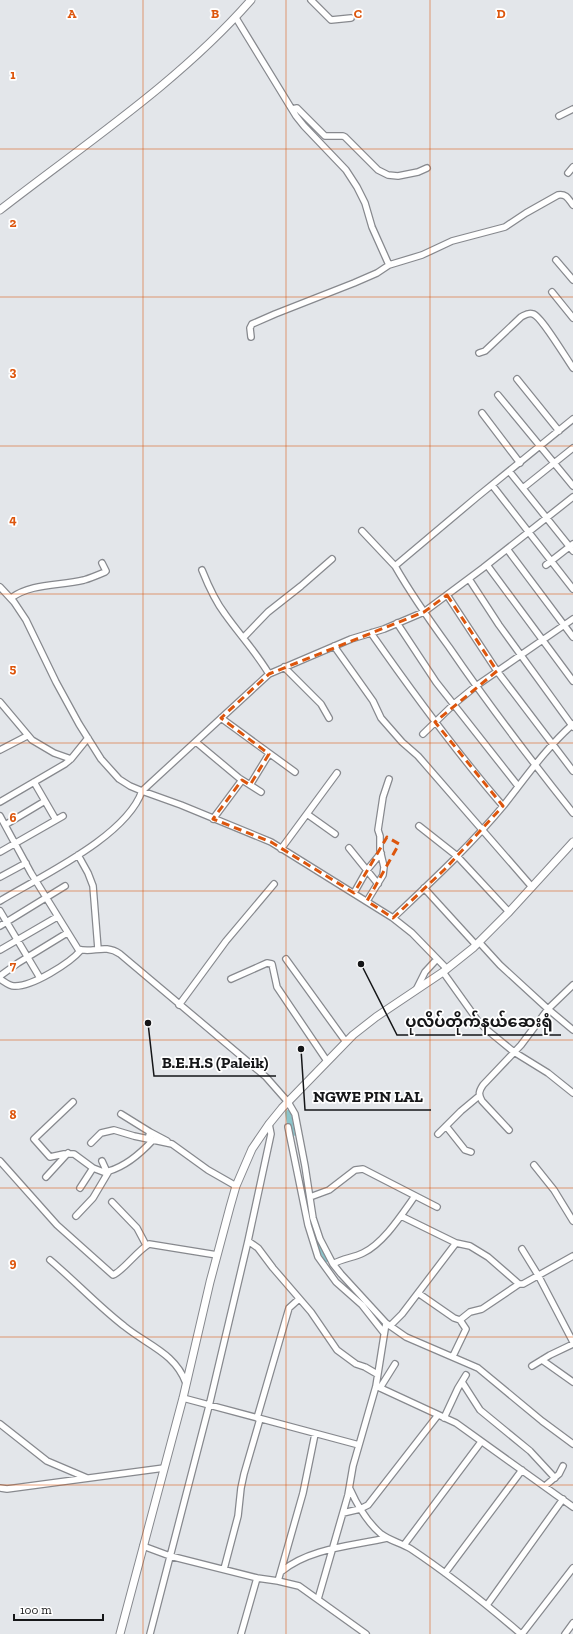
<svg xmlns="http://www.w3.org/2000/svg" width="573" height="1634" viewBox="0 0 573 1634" font-family="'Zilla Slab','Noto Sans Myanmar',serif">
  <rect width="100%" height="100%" fill="#e3e6ea"/>
  <g fill="none" stroke-linecap="round" stroke-linejoin="round">
    <!-- canal -->
    <path stroke="#8ac4ca" stroke-width="6" d="M 288,1113 L 292,1134
      M 305,1196 L 315,1236 L 327,1259"/>
    <defs>
      <path id="minor" d="M 311,0 L 331,20 L 351,18
        M 236,18 L 296,116 L 304,126 L 346,170 L 357,187 L 365,203 L 372,227 L 389,265
        M 292,109 L 297,108 L 325,136 L 343,136 L 345,137 L 378,170 L 388,175 L 398,176 L 418,172 L 427,168
        M 559,116 L 573,109
        M 568,173 L 573,167
        M 556,260 L 573,280
        M 552,292 L 573,318
        M 251,337 L 250,328 L 252,324 L 275,314 L 354,283 L 377,273 L 389,265 L 422,255 L 452,241 L 505,227 L 526,213 L 558,195 C 566,193 569,200 573,205
        M 479,353 L 485,351 L 521,317 C 525,315 528,312 533,314 C 541,316 566,358 573,368
        M 517,379 L 559,431
        M 498,395 L 573,486
        M 482,413 L 520,463
        M 573,419 L 477,497 L 395,566 C 411,594 430,621 449,647 C 488,704 530,759 573,813
        M 509,471 L 573,551
        M 492,485 L 573,589
        M 523,488 L 573,448
        M 362,531 L 395,566
        M 507,549 L 573,637
        M 487,565 L 573,681
        M 546,565 L 573,544
        M 202,570 C 208,585 215,601 225,614 C 239,634 256,652 269,674
        M 469,579 L 499,625 L 573,727
        M 0,587 L 14,602 L 26,620 L 56,682 L 79,724 L 101,759 L 119,779 L 130,786 L 142,791 L 181,805 L 271,842 L 393,918 L 412,933 L 447,969
        M 447,595 L 497,671 L 573,771
        M 11,598 C 32,583 59,586 84,580 C 91,578 98,575 105,572 L 106,571 L 102,563
        M 397,623 L 436,682 L 518,786
        M 371,633 C 413,693 455,751 503,806
        M 244,637 L 268,612 L 301,586 L 332,559
        M 334,646 L 373,701 L 381,718 L 402,742 L 418,756 L 532,887
        M 284,667 L 321,704 L 329,718
        M 0,702 L 32,740 L 54,753 L 71,759
        M 221,718 L 295,772
        M 423,734 L 454,704 L 476,686 L 573,619
        M 196,742 L 239,778 L 261,792
        M 0,750 L 27,736
        M 34,782 L 56,820
        M 250,785 L 269,754
        M 0,802 L 65,764 L 71,759 L 88,738
        M 307,814 L 335,834
        M 0,816 L 31,873 L 78,949 C 93,954 104,943 120,954 L 266,1077 L 288,1102 L 295,1114 L 305,1166 L 313,1218 L 320,1239 L 333,1264 L 341,1274 L 386,1323 L 406,1337 L 478,1368 L 542,1421 L 573,1444
        M 213,819 L 242,780
        M 5,825 L 45,801
        M 419,826 L 457,856 L 509,912
        M 349,848 L 378,884
        M 281,849 L 337,773
        M 0,852 L 63,816
        M 78,855 L 88,873 L 93,886 L 98,949
        M 0,877 L 26,863
        M 424,888 L 476,945
        M 354,893 L 367,870 L 381,853
        M 0,901 C 41,876 126,837 142,791 L 269,674 L 351,639 L 384,629 L 424,612 L 483,568 L 573,497
        M 367,901 L 383,875 L 384,867 L 380,850 L 380,836 L 378,830 L 383,797 L 389,779
        M 0,911 L 40,978
        M 393,918 C 431,882 470,846 504,805 C 526,777 546,748 573,724
        M 0,926 L 65,886
        M 479,942 L 500,965 L 548,1009 L 521,1045 L 483,1085 C 479,1091 478,1094 482,1101 L 509,1130
        M 0,950 L 57,917
        M 286,959 L 346,1042
        M 443,972 L 478,1021 L 486,1029 L 514,1052 L 548,1073 L 573,1093
        M 0,976 L 18,963 L 67,933
        M 0,979 C 5,982 9,986 14,986 C 32,987 70,963 81,950
        M 231,979 L 267,963 L 272,964 L 277,987 L 327,1061
        M 573,985 L 548,1009 L 573,1030
        M 416,990 L 425,972 L 437,959
        M 179,1005 L 226,941 L 274,884
        M 73,1102 L 34,1139 L 50,1157 L 64,1154 L 74,1154 L 93,1168 L 106,1173
        M 121,1114 L 150,1132 L 148,1139
        M 446,1126 L 465,1150 L 471,1152
        M 288,1127 L 308,1225 L 318,1257 L 336,1282 L 362,1305 L 384,1333
        M 150,1132 L 167,1141
        M 438,1134 L 461,1111 L 479,1096
        M 91,1143 L 101,1133 L 114,1130 L 134,1136 L 172,1144 L 208,1170 L 236,1186
        M 0,1161 L 57,1225 L 113,1275 C 122,1272 138,1250 149,1244 L 217,1255
        M 102,1161 L 107,1172
        M 534,1165 L 554,1190 L 573,1221
        M 46,1177 L 68,1153
        M 80,1188 L 93,1168
        M 310,1197 L 329,1190 L 355,1170 L 363,1169 L 437,1207
        M 112,1202 L 137,1228 L 146,1245
        M 76,1216 L 93,1198 L 109,1171 C 126,1166 141,1153 153,1140
        M 401,1216 L 456,1243 L 470,1246 L 488,1257 L 519,1284 L 523,1284 L 573,1256
        M 248,1241 L 258,1248 L 273,1268 L 311,1312 L 337,1350 L 356,1364 L 365,1367 L 377,1374
        M 522,1249 L 538,1275 L 573,1342
        M 50,1260 C 75,1281 98,1306 124,1326 C 147,1345 175,1353 186,1383
        M 333,1264 C 343,1258 353,1258 363,1253 C 384,1243 402,1214 415,1196
        M 418,1293 L 454,1318 L 460,1320 L 470,1312 L 482,1309 L 519,1284
        M 390,1326 L 402,1314 L 456,1243
        M 453,1356 L 466,1329 L 460,1320
        M 542,1360 L 573,1382
        M 532,1366 L 550,1355 L 573,1344
        M 462,1382 L 480,1410 L 530,1451 L 555,1478
        M 376,1386 L 456,1423 L 573,1507
        M 380,1388 L 395,1364
        M 183,1398 L 359,1445
        M 257,1418 L 289,1308 L 299,1299
        M 444,1418 L 458,1388 L 466,1375
        M 0,1424 L 47,1461 L 87,1478
        M 545,1486 L 559,1474 L 563,1466
        M 0,1488 L 7,1489 L 164,1468
        M 350,1489 C 358,1507 367,1522 381,1534 C 390,1541 402,1543 411,1549 C 450,1575 486,1604 521,1634
        M 343,1513 L 360,1509 L 368,1505 L 438,1415
        M 404,1545 L 481,1442
        M 143,1546 L 170,1556 L 257,1578 L 278,1581 L 299,1586 L 366,1634
        M 224,1569 L 238,1516 L 241,1488 L 244,1474 L 260,1419
        M 282,1571 C 310,1548 352,1546 387,1538
        M 445,1573 L 522,1470
        M 278,1581 L 303,1493 L 315,1434
        M 318,1599 L 348,1495 L 353,1466 L 376,1386 L 386,1323
        M 487,1605 L 563,1499
        M 150,1634 L 209,1406 L 248,1241 L 271,1134 L 269,1124
        M 241,1634 L 257,1578
        M 522,1634 L 573,1568
        M 565,1634 L 573,1623"/>
      <path id="tertiary" d="M 0,210 C 86,143 179,82 251,0
        M 120,1634 L 183,1398 L 210,1282 L 230,1207 L 236,1186 L 252,1149 L 269,1124 L 282,1108 L 353,1035 L 376,1017 L 443,972 L 473,948 L 509,912 L 573,842"/>
    </defs>
    <!-- minor casing -->
    <use href="#minor" stroke="#87898e" stroke-width="8"/>
    <!-- tertiary casing -->
    <use href="#tertiary" stroke="#87898e" stroke-width="9"/>
    <!-- minor -->
    <use href="#minor" stroke="#fff" stroke-width="5.5"/>
    <!-- tertiary -->
    <use href="#tertiary" stroke="#fff" stroke-width="7"/>
  </g>
  <!-- marked area -->
  <path fill="none" stroke="#dd560d" stroke-width="3" stroke-dasharray="8 5" stroke-linejoin="round" d="M 447,595 L 497,671 L 435,722 L 503,806 L 445,869 L 393,918 L 367,901 L 399,844 L 387,837 L 354,893 L 271,842 L 213,819 L 242,780 L 250,785 L 269,754 L 221,718 L 269,674 L 424,612 Z"/>
  <!-- grid -->
  <path fill="none" stroke="#dd560d" stroke-width="1" stroke-opacity="0.55" d="M 143,0 L 143,1634M 286,0 L 286,1634M 430,0 L 430,1634M 0,149 L 573,149M 0,297 L 573,297M 0,446 L 573,446M 0,594 L 573,594M 0,743 L 573,743M 0,891 L 573,891M 0,1040 L 573,1040M 0,1188 L 573,1188M 0,1337 L 573,1337M 0,1485 L 573,1485"/>
  <g font-size="13" text-anchor="middle" font-weight="bold" fill="#dd560d" stroke="#fff" stroke-width="3.5" stroke-linejoin="round" paint-order="stroke">
    <text x="72" y="18">A</text>
    <text x="215" y="18">B</text>
    <text x="358" y="18">C</text>
    <text x="501" y="18">D</text>
    <text x="13" y="79">1</text>
    <text x="13" y="227">2</text>
    <text x="13" y="376">3</text>
    <text x="13" y="524">4</text>
    <text x="13" y="673">5</text>
    <text x="13" y="822">6</text>
    <text x="13" y="970">7</text>
    <text x="13" y="1119">8</text>
    <text x="13" y="1267">9</text>
  </g>
  <!-- callouts -->
  <path fill="none" stroke="#151618" stroke-width="1.5" d="M361 964L397 1035H561M148 1023L154 1076H276M301 1049L305 1110H431"/>
  <g fill="#151618" stroke="#fff" stroke-width="1.5">
    <circle cx="361" cy="964" r="4"/>
    <circle cx="148" cy="1023" r="4"/>
    <circle cx="301" cy="1049" r="4"/>
  </g>
  <g font-size="16" text-anchor="middle" font-weight="bold" fill="#151618" stroke="#fff" stroke-width="3.5" stroke-linejoin="round" paint-order="stroke">
    <text x="479" y="1027">ပုလိပ်တိုက်နယ်ဆေးရုံ</text>
    <text x="215" y="1068">B.E.H.S (Paleik)</text>
    <text x="368" y="1102">NGWE PIN LAL</text>
  </g>
  <!-- scale -->
  <path d="M14 1614v6h89v-6" fill="none" stroke="#151618" stroke-width="2"/>
  <text x="20" y="1614" font-size="12" fill="#151618" stroke="#ffffff" stroke-width="3" paint-order="stroke">100 m</text>
</svg>
